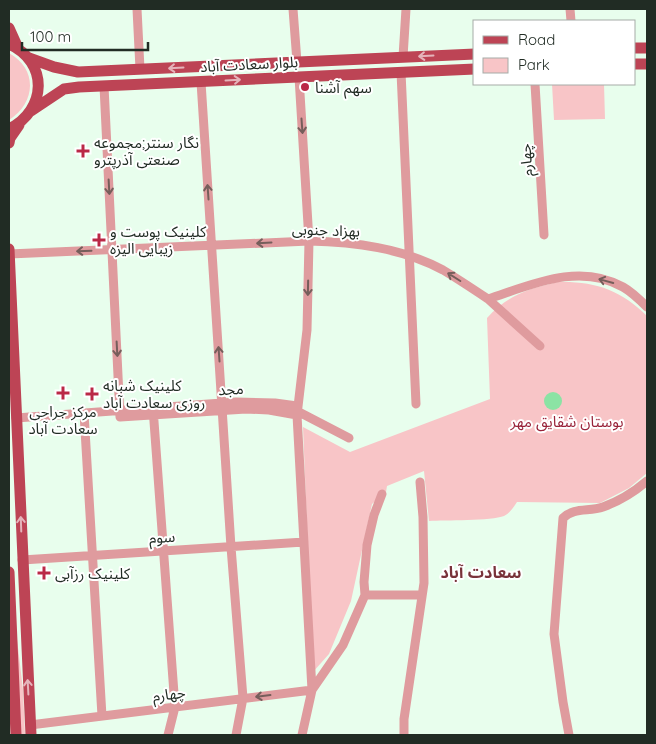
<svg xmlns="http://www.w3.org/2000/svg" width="656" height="744" viewBox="0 0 656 744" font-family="Quicksand,'Noto Sans Arabic',sans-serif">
  <rect width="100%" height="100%" fill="#e8feed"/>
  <!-- green -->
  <path fill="#f8c5c7" d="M 9,53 C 38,69 36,103 9,120 Z
    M 552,84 L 604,84 L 605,119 L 554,120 Z
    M 558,282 C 595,281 621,290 647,316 L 647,473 L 629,488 L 600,503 L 517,502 C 513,508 510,513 504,516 C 492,521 444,520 429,521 L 424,471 L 387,486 L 386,492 L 372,504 L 351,601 L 329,654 L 313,672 L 303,427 L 350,452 L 490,399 L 487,318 C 508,295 528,289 558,282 Z
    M 15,622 L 23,690 L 25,735 L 20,735 Z"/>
  <!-- water -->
  <path fill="#8be3a4" d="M544 401a9 9 0 1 1 18 0a9 9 0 1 1-18 0Z"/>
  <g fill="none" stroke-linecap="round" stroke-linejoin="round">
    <!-- minor -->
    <path stroke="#df9b9e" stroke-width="9" d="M 137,9 L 140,69
      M 293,9 L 297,62
      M 570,9 L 571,21
      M 403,57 L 406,9
      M 401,72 L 416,404
      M 299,77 L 309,241 L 307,330 L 297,415 L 312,690 L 302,735
      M 201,82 L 231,547 L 243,698 L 236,735
      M 535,84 L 544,235
      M 104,86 L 120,417
      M 9,254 L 309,241 C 355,242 402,248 443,270 C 458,279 473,289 488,299 C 531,285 579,262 623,287 C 632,292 640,300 647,307
      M 488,299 L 540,346
      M 153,408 L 175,707 L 168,735
      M 297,411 L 349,438
      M 84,413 L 102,716
      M 120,417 L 246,409 L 269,410 L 297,415
      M 16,418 L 236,402 L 275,403 L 297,406
      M 22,560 L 304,542
      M 365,595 L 422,595
      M 312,690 L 343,645 L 365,595 L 364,582 L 367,545 L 374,515 L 382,494
      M 30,725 L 312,690
      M 404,735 L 404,719 L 424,583 L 423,517 L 420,482
      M 569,735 L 563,702 L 554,634 L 563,518 C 574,507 589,512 603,507 C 620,501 634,492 647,481"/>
    <!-- major -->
    <path stroke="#bd4455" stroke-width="11" d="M 9,28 L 18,48
      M 9,44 C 49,62 47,110 9,129
      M 635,48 L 647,48
      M 29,58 L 54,67 L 78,72 L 475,54
      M 635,64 L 647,64
      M 31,111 L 64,89 L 79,87 L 475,69
      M 9,143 L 10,138 L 19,125
      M 9,249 L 31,735
      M 9,572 L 16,735"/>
  </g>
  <!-- one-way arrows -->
  <defs><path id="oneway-shaft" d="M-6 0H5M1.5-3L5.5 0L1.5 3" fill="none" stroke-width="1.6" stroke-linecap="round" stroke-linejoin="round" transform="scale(1.25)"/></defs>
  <g stroke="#e5b4bb">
    <use href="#oneway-shaft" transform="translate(426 56) rotate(177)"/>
    <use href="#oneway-shaft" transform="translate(176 68) rotate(177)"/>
    <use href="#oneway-shaft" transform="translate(233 80) rotate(-3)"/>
    <use href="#oneway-shaft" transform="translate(21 524) rotate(-92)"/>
    <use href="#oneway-shaft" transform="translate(28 687) rotate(-93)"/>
  </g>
  <g stroke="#765e5b">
    <use href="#oneway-shaft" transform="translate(302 126) rotate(86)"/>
    <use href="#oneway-shaft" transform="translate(109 187) rotate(87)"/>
    <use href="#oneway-shaft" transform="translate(208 192) rotate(-94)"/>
    <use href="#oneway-shaft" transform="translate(264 243) rotate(177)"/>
    <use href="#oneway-shaft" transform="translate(84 251) rotate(178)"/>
    <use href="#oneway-shaft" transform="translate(454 277) rotate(-148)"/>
    <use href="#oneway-shaft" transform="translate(606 281) rotate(-165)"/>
    <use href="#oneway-shaft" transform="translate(308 288) rotate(91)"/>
    <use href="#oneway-shaft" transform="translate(117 349) rotate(87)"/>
    <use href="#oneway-shaft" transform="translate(219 354) rotate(-94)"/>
    <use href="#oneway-shaft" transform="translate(263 696) rotate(173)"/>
  </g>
  <!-- markers -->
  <g fill="#ba2846" stroke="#fff" stroke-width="2">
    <circle cx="305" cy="87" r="5"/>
    <path d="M80.5 143.5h5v5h5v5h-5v5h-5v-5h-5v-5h5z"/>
    <path d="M96.5 232.5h5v5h5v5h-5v5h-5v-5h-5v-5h5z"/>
    <path d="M60.5 385.5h5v5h5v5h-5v5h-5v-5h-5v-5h5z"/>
    <path d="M89.5 386.5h5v5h5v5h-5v5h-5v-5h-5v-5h5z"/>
    <path d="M41.5 565.5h5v5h5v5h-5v5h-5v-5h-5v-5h5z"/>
  </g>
  <g text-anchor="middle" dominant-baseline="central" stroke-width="4" stroke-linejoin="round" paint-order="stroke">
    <!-- street labels -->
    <g font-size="15" fill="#212c24" stroke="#fff">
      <text transform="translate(249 64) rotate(-3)">بلوار سعادت آباد</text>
      <text transform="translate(526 160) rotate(-94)">چهارم</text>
      <text transform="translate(326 230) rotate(2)">بهزاد جنوبی</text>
      <text transform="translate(231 389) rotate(-3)">مجد</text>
      <text transform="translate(162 537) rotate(-4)">سوم</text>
      <text transform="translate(169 694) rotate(-7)">چهارم</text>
    </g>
    <!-- poi labels -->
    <g font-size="15" fill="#212c24" stroke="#fff" text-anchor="start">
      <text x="315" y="87">سهم آشنا</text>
      <text x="94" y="142">نگار سنتر;مجموعه<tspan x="94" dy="17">صنعتی آذرپترو</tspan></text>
      <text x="110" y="231">کلینیک پوست و<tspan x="110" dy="17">زیبایی الیزه</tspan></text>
      <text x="103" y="385">کلینیک شبانه<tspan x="103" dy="17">روزی سعادت آباد</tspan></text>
      <text x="63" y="411" text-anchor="middle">مرکز جراحی<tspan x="63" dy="17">سعادت آباد</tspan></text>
      <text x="55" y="573">کلینیک رزآبی</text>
    </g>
    <!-- park labels -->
    <g font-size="15" fill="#982239" stroke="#fff">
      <text x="567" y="421">بوستان شقایق مهر</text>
    </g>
    <!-- neighbourhood labels -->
    <g font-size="16" font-weight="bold" fill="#79323a" stroke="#fff">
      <text x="481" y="572">سعادت آباد</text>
    </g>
  </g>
  <!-- border -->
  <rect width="656" height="744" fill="none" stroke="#212c24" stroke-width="20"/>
  <!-- legend -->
  <rect x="473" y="20" width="162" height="65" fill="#ffffff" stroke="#a6aba7"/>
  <rect x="483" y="36" width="25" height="8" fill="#bd4455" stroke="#a6aba7"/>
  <text x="518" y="45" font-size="15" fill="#212c24">Road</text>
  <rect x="483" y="58" width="25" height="15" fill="#f8c5c7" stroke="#a6aba7"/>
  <text x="518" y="70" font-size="15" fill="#212c24">Park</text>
  <!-- scale -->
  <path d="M22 42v8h126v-8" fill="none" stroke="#212c24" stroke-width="2.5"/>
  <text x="30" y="42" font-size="15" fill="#212c24" stroke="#ffffff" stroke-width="4" paint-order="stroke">100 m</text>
</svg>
